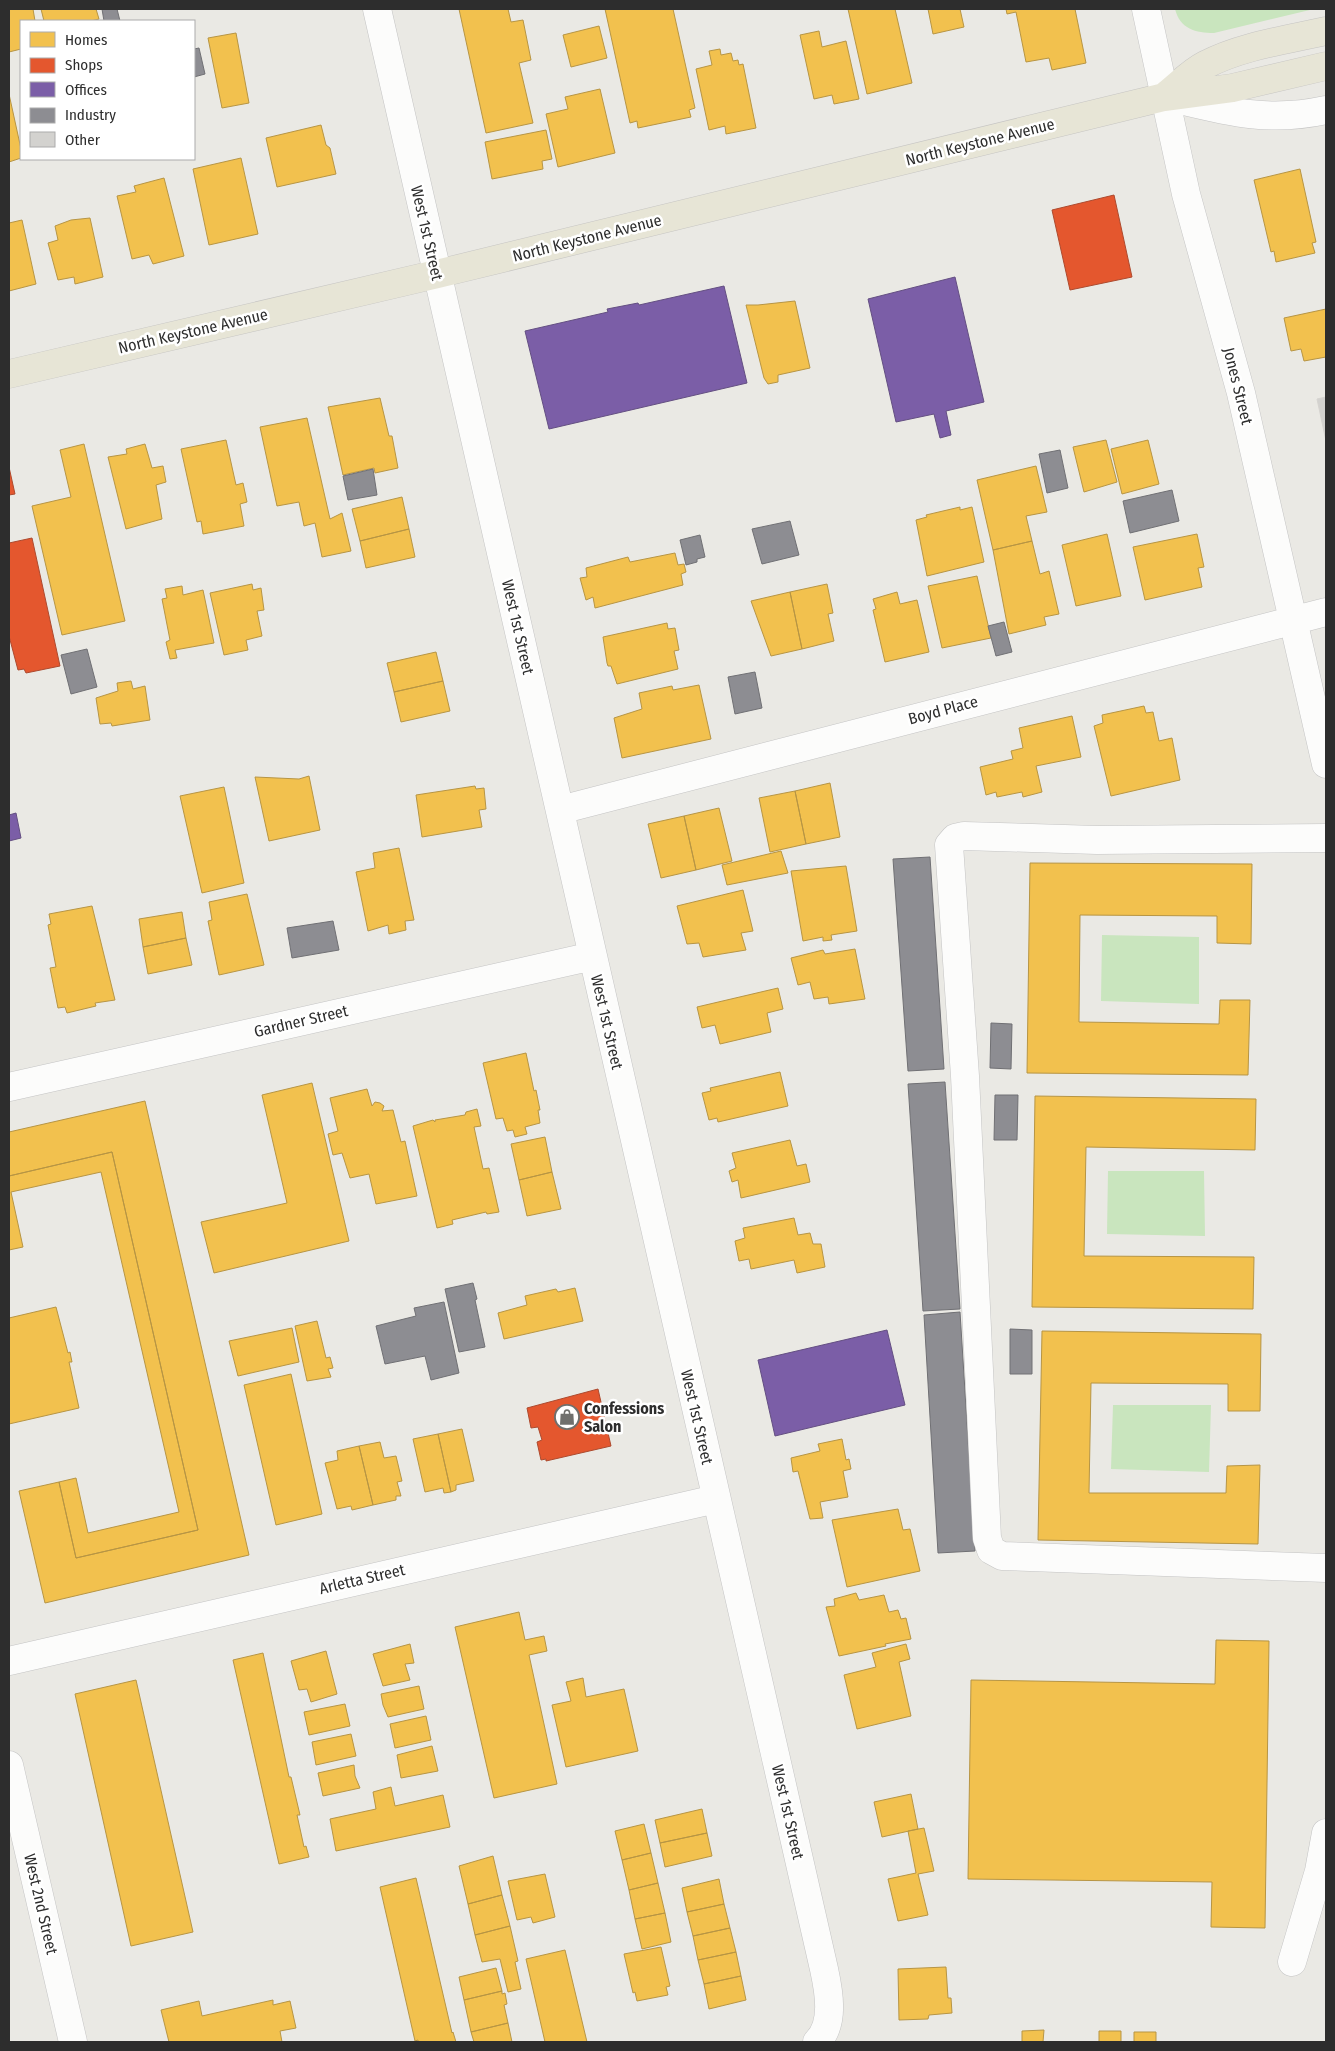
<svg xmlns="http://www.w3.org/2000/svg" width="1335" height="2051" viewBox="0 0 1335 2051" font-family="'Fira Sans Condensed',sans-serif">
  <rect width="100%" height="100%" fill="#eae9e4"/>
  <!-- green -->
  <path fill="#c9e5be" d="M 1175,9 L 1314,9 L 1214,33 C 1196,33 1180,29 1175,9 Z
    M 1102,935 L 1199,937 L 1199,1004 L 1101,1001 Z
    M 1108,1171 L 1204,1171 L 1205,1236 L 1107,1234 Z
    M 1113,1405 L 1211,1405 L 1209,1472 L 1111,1469 Z"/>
  <!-- homes -->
  <path fill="#f2c14e" stroke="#b79544" d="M 9,9 L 33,9 L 35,21 L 21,21 L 21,49 L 9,52 Z
    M 41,9 L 96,9 L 99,19 L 91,21 L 44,21 Z
    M 459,9 L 508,9 L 511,22 L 523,20 L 531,60 L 519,63 L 533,123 L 486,133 Z
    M 605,9 L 673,9 L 695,108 L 689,110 L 691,117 L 638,128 L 637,121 L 630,123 Z
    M 848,9 L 895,9 L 912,83 L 867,94 Z
    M 928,9 L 960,9 L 964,27 L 933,34 Z
    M 1006,9 L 1075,9 L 1086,63 L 1052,70 L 1049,58 L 1026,62 L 1016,12 L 1007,14 Z
    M 599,26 L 607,58 L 571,67 L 563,35 Z
    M 819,31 L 822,47 L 846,41 L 859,99 L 834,104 L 832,95 L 814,99 L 800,35 Z
    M 236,33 L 249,103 L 222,108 L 208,38 Z
    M 720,49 L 721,55 L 731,53 L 733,61 L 738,60 L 739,65 L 743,64 L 756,128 L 726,134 L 725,126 L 709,130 L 696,69 L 712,65 L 709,51 Z
    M 600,89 L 615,153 L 558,167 L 546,114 L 568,109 L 565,97 Z
    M 9,94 L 21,149 L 21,158 L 9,162 Z
    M 321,125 L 326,145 L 330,148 L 336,174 L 277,187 L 266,138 Z
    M 546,130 L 552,159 L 542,161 L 543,169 L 492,179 L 485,142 Z
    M 241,158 L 258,234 L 209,245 L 193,169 Z
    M 1300,169 L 1316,242 L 1312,243 L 1315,253 L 1276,262 L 1274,251 L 1271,252 L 1254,180 Z
    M 164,178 L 184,256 L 153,264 L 149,255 L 132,259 L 117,196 L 136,192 L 134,186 Z
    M 90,218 L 103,277 L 75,284 L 74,277 L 58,280 L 48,243 L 58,240 L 55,226 L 71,220 Z
    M 22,220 L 36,284 L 9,291 L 9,223 Z
    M 795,301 L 810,368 L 778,375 L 778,382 L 768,384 L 764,378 L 746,305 L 758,305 Z
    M 1326,309 L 1326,357 L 1304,361 L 1301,349 L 1291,351 L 1284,318 Z
    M 380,398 L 389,436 L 392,436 L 398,468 L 375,473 L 374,468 L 343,475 L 328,407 Z
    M 307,418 L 330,519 L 342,513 L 351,551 L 322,557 L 315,523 L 304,526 L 299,502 L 277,506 L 260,427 Z
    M 226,440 L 236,485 L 243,483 L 247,502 L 240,504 L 244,526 L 203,534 L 201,521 L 197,522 L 181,449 Z
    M 1106,440 L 1117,482 L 1084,492 L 1073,447 Z
    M 1148,440 L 1159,484 L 1122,494 L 1111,449 Z
    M 84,444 L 125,621 L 62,635 L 32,506 L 71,497 L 60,450 Z
    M 145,444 L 152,468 L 163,466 L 166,482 L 156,485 L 162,519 L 126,529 L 108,457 L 127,454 L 126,449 Z
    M 1036,466 L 1047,512 L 1026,516 L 1032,541 L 993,550 L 977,480 Z
    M 402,497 L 409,529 L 360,541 L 352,509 Z
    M 960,507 L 960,510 L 972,507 L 984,562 L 927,576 L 916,520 L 927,517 L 926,515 Z
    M 409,529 L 415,557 L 366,568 L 360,541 Z
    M 1107,534 L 1121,596 L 1076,606 L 1062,545 Z
    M 1197,534 L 1204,567 L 1198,568 L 1202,587 L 1145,600 L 1133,547 Z
    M 1032,541 L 1040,574 L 1049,571 L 1059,614 L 1044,617 L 1046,625 L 1009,634 L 993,550 Z
    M 675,553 L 678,565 L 684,564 L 686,572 L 681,574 L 683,585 L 595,608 L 593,597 L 586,600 L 580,578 L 587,577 L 586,568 L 628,557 L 630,562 Z
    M 977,576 L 991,638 L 942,648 L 928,586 Z
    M 252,584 L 253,590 L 261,588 L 264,610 L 257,611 L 262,636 L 246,640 L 248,650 L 224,655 L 210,593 Z
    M 827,584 L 833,613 L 828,614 L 834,641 L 802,649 L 790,592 Z
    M 182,586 L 183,595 L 203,590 L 214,643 L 175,650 L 177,658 L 170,659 L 166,642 L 170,640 L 162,599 L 167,598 L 165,589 Z
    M 790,592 L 802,649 L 771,656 L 751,601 Z
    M 897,592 L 900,604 L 917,600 L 929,652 L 885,662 L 873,610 L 876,609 L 873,599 Z
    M 667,623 L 668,629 L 675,628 L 679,650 L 674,651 L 678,669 L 617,684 L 611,666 L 608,666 L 607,663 L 603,637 Z
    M 436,652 L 443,681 L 394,692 L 387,663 Z
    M 131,681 L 133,689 L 145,686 L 150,720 L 112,726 L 111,723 L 100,724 L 96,698 L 118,691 L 117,683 Z
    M 443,681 L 450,711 L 401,722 L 394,692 Z
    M 699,685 L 711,739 L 622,758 L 614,718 L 642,709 L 639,693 L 672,686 L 673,690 Z
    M 1144,706 L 1146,713 L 1153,712 L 1159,741 L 1172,738 L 1180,780 L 1111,796 L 1094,726 L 1103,723 L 1102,715 Z
    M 1072,716 L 1081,757 L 1036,766 L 1042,792 L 1023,797 L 1022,792 L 997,797 L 996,792 L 986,795 L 980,767 L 1013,759 L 1011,751 L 1023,748 L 1019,728 Z
    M 309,776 L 320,830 L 269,841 L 255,777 L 299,779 Z
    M 830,783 L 840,837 L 806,844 L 795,791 Z
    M 475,786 L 476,789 L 484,788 L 486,809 L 479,810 L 482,827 L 422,837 L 416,795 Z
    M 224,787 L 244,883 L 202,893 L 180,796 Z
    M 795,791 L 806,844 L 770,852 L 759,798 Z
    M 719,808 L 732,861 L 696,870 L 684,816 Z
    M 684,816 L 696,870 L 661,878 L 648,824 Z
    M 399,848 L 414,920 L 405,921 L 406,930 L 389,934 L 388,925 L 368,931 L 356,872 L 375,868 L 373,853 Z
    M 781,851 L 788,873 L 727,885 L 722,865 Z
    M 1030,863 L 1252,864 L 1251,944 L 1217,943 L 1217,916 L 1080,915 L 1079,1022 L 1219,1024 L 1220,1000 L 1250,1000 L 1248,1075 L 1027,1073 Z
    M 846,866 L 857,931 L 831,935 L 832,940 L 823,941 L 823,937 L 803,941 L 791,871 Z
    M 743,890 L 753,931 L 741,933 L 746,950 L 703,957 L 699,943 L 687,944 L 677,906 Z
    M 247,894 L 264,965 L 219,975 L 208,921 L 212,920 L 209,902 Z
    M 92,906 L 115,1000 L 95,1003 L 96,1006 L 67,1013 L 65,1007 L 58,1008 L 50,968 L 56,967 L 48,925 L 51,924 L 49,914 Z
    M 182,912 L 186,938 L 143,947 L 139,919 Z
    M 186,938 L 192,965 L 148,974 L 143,947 Z
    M 855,949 L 865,999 L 829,1004 L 828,997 L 814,999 L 810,982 L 798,985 L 791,958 L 823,950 L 825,954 Z
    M 778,988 L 783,1009 L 767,1013 L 771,1032 L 720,1044 L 715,1025 L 702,1028 L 697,1007 Z
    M 526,1053 L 534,1091 L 536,1090 L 540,1110 L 538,1110 L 540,1123 L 525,1127 L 527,1134 L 515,1137 L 513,1130 L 507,1131 L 503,1118 L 496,1119 L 483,1063 Z
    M 780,1072 L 788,1106 L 718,1122 L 717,1118 L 709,1120 L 702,1093 L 711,1091 L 710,1088 Z
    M 312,1083 L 349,1241 L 214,1273 L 201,1222 L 287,1203 L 262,1095 Z
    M 367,1089 L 372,1106 L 375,1102 L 380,1103 L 384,1106 L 382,1111 L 393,1110 L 401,1142 L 405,1141 L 417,1196 L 376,1204 L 369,1174 L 350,1178 L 342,1153 L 333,1155 L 328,1134 L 338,1131 L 330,1098 Z
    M 1035,1096 L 1256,1099 L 1255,1150 L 1086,1147 L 1084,1256 L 1254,1257 L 1253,1309 L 1032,1307 Z
    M 145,1101 L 249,1555 L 45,1603 L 19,1491 L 59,1482 L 76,1558 L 198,1530 L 112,1152 L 9,1176 L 9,1132 Z
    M 477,1109 L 481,1126 L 474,1127 L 483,1169 L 489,1168 L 499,1212 L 487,1214 L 486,1212 L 452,1220 L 453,1224 L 437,1228 L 413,1126 L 433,1120 L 435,1122 L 435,1120 L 465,1115 L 466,1112 Z
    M 545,1137 L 552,1172 L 519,1180 L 511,1144 Z
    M 790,1140 L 797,1166 L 806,1164 L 810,1182 L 741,1198 L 738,1180 L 732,1182 L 729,1171 L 736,1168 L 732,1153 Z
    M 112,1152 L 198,1530 L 76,1558 L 59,1482 L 76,1478 L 88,1533 L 179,1512 L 101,1172 L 11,1192 L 23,1247 L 9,1250 L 9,1176 Z
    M 552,1172 L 561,1209 L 527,1216 L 519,1180 Z
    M 794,1218 L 798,1235 L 810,1233 L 813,1244 L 821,1244 L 825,1267 L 797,1273 L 794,1260 L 751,1269 L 749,1259 L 739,1261 L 735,1241 L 745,1238 L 743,1228 Z
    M 575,1288 L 583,1321 L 504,1339 L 498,1313 L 527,1305 L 525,1296 L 556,1289 L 558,1292 Z
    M 56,1307 L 68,1353 L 70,1352 L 72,1362 L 69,1362 L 79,1408 L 9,1424 L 9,1318 Z
    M 317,1321 L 326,1358 L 330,1357 L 333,1368 L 328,1369 L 331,1377 L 307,1381 L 295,1326 Z
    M 292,1328 L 299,1362 L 238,1376 L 229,1341 Z
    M 1042,1331 L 1261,1334 L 1260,1411 L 1228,1411 L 1228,1384 L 1091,1383 L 1089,1493 L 1226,1493 L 1227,1466 L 1260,1465 L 1258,1544 L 1038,1540 Z
    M 291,1374 L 322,1514 L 276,1525 L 244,1385 Z
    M 462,1429 L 474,1481 L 456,1485 L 456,1490 L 451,1492 L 438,1434 Z
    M 438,1434 L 451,1492 L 444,1493 L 443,1488 L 425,1492 L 413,1439 Z
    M 842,1439 L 846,1460 L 849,1459 L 851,1469 L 843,1471 L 848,1497 L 820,1502 L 823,1518 L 810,1519 L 798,1471 L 793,1472 L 791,1458 L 820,1451 L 818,1444 Z
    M 380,1442 L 384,1458 L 396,1456 L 402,1481 L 397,1482 L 401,1496 L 396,1496 L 396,1500 L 373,1505 L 359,1446 Z
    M 359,1446 L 373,1505 L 352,1510 L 351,1506 L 337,1509 L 325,1463 L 338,1460 L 337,1451 Z
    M 898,1509 L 903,1530 L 910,1529 L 920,1571 L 847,1587 L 832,1520 Z
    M 856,1593 L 859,1600 L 884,1595 L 889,1612 L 898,1610 L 901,1619 L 906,1618 L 911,1639 L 885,1644 L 886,1646 L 839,1656 L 826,1607 L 835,1606 L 834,1599 Z
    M 519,1612 L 525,1640 L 544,1636 L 547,1651 L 529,1655 L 557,1784 L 494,1798 L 455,1627 Z
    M 1216,1640 L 1269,1641 L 1265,1928 L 1211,1927 L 1212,1882 L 968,1879 L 971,1680 L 1215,1684 Z
    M 410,1644 L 414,1663 L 405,1664 L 410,1680 L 383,1686 L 373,1654 Z
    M 906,1644 L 910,1659 L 899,1662 L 911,1716 L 857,1729 L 844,1675 L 876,1667 L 872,1653 Z
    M 326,1651 L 337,1694 L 311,1702 L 307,1689 L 299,1690 L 291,1661 Z
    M 263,1653 L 289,1777 L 291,1777 L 300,1815 L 297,1815 L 304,1847 L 306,1846 L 309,1857 L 279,1864 L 233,1660 Z
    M 583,1678 L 586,1697 L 624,1689 L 638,1751 L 566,1767 L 552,1705 L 571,1701 L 566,1682 Z
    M 136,1680 L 193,1932 L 131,1946 L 75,1694 Z
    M 419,1686 L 424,1709 L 388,1717 L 383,1705 L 381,1694 Z
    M 345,1704 L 350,1726 L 309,1735 L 304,1712 Z
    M 426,1716 L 431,1740 L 395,1748 L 390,1724 Z
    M 351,1734 L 356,1756 L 316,1765 L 312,1742 Z
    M 432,1746 L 438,1771 L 401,1778 L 397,1755 Z
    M 354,1765 L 355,1776 L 360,1788 L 323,1796 L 318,1773 Z
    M 391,1787 L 395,1806 L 443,1795 L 450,1827 L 336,1851 L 330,1819 L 376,1809 L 373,1792 Z
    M 911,1794 L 918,1829 L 882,1837 L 874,1802 Z
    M 702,1809 L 707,1833 L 660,1843 L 655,1820 Z
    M 644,1824 L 651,1853 L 622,1860 L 615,1831 Z
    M 924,1828 L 934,1871 L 918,1874 L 928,1915 L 898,1921 L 888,1879 L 916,1873 L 908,1831 Z
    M 707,1833 L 712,1856 L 665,1867 L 660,1843 Z
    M 651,1853 L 658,1883 L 629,1890 L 622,1860 Z
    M 493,1856 L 502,1895 L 468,1904 L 459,1866 Z
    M 545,1874 L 555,1917 L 533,1923 L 531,1917 L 517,1920 L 508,1881 Z
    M 416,1878 L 452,2033 L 453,2032 L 456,2042 L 418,2042 L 418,2040 L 415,2041 L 380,1887 Z
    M 719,1879 L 724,1904 L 687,1912 L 682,1888 Z
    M 658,1883 L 665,1913 L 635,1919 L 629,1890 Z
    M 502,1895 L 510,1926 L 475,1935 L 468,1904 Z
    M 724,1904 L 730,1928 L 693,1936 L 687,1912 Z
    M 665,1913 L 671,1942 L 642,1949 L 635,1919 Z
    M 510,1926 L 518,1961 L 515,1962 L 521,1989 L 508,1992 L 500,1959 L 482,1962 L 475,1935 Z
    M 730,1928 L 736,1952 L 698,1960 L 693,1936 Z
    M 661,1947 L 670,1986 L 666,1987 L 668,1995 L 637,2001 L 635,1992 L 633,1993 L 624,1954 Z
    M 565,1950 L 587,2042 L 545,2042 L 526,1959 Z
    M 736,1952 L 741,1976 L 704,1984 L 698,1960 Z
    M 946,1967 L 948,1998 L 951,1998 L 952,2013 L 929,2015 L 928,2019 L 899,2020 L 898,1969 Z
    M 496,1968 L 502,1991 L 464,2000 L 459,1977 Z
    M 741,1976 L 746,2000 L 709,2009 L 704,1984 Z
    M 502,1991 L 502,1994 L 505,1993 L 507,2004 L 504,2005 L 508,2023 L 471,2032 L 464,2000 Z
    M 273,2000 L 273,2005 L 290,2001 L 296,2028 L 280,2031 L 282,2042 L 169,2042 L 161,2010 L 199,2001 L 202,2016 Z
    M 508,2023 L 512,2042 L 474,2042 L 471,2032 Z
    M 1044,2030 L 1043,2042 L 1022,2042 L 1022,2031 Z
    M 1099,2031 L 1121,2031 L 1121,2042 L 1099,2042 Z
    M 1134,2032 L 1156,2032 L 1156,2042 L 1134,2042 Z"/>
  <!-- shops -->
  <path fill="#e4572e" stroke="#ad4a2e" d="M 1114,195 L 1132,277 L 1070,290 L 1052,210 Z
    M 9,467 L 15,494 L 9,495 Z
    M 32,538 L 60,666 L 26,673 L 24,669 L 18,670 L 9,636 L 9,543 Z
    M 598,1389 L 611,1446 L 546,1461 L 546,1459 L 541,1460 L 537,1442 L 542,1440 L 538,1427 L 531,1428 L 527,1408 Z"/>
  <!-- offices -->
  <path fill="#7b5ea7" stroke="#644f82" d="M 955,277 L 984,402 L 946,411 L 951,435 L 940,438 L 934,414 L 896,422 L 868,299 Z
    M 724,286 L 747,383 L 549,429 L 525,331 L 608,312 L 607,309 L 638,303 L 639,305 Z
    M 16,813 L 21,838 L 9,841 L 9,815 Z
    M 887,1330 L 905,1405 L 775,1436 L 758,1360 Z"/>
  <!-- industry -->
  <path fill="#8d8d92" stroke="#707074" d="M 102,9 L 117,9 L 120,21 L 104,21 Z
    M 199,48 L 205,74 L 194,77 L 194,49 Z
    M 1060,450 L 1068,488 L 1047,493 L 1039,454 Z
    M 373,469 L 377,495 L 348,500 L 343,476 Z
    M 1172,490 L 1179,521 L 1130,533 L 1123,501 Z
    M 790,521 L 799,555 L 762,564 L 752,529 Z
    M 700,535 L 705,557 L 697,559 L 697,562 L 686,565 L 680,540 Z
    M 1004,622 L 1012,652 L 996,656 L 988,626 Z
    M 87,649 L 97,687 L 71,694 L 61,655 Z
    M 755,672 L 762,708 L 735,714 L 728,677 Z
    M 930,857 L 944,1069 L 908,1071 L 893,859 Z
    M 333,921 L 339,950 L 292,958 L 287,928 Z
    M 991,1023 L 1012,1024 L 1011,1069 L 990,1068 Z
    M 945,1082 L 960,1309 L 923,1311 L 908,1084 Z
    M 995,1095 L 1018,1095 L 1017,1140 L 994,1140 Z
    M 473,1283 L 477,1299 L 475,1300 L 485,1347 L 459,1352 L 445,1289 Z
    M 444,1302 L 459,1373 L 431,1380 L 425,1356 L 385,1364 L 376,1326 L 416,1316 L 414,1308 Z
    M 960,1312 L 975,1551 L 938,1553 L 924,1315 Z
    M 1010,1329 L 1032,1330 L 1032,1374 L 1010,1374 Z"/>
  <!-- building -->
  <path fill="#d3d2cf" stroke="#d6d4d0" d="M 1326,397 L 1326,441 L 1317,399 Z"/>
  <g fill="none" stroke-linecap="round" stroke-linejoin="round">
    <defs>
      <path id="minor" d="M 377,9 L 824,1969 C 829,1992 835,2024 817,2042
        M 1146,9 L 1186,194 L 1241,393 L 1326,764
        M 1168,97 C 1226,111 1266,123 1326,110
        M 560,810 L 1326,612
        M 1326,838 L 1097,840 L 964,836 L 955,838 L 949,845 L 965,1076 L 987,1538 L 991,1550 L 1002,1556 L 1326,1568
        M 9,1087 L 593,956
        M 9,1661 L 716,1499
        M 9,1765 L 73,2042
        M 1292,1962 L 1319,1871 L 1326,1833"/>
      <path id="major" d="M 1165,96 C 1178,86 1191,72 1205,65 C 1241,46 1286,40 1326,31
        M 9,374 L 437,274 L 1164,97 L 1232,88 L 1326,66"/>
    </defs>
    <!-- minor casing -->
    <use href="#minor" stroke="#c4c4c4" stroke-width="29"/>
    <!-- major casing -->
    <use href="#major" stroke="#c6c5c3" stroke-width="29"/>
    <!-- minor -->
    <use href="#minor" stroke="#fcfcfb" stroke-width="28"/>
    <!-- major -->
    <use href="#major" stroke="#e7e5d6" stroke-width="28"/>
  </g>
  <!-- icons -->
  <defs>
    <symbol id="shop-ring" viewBox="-11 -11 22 22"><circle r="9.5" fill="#fff" stroke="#6f6f6d" stroke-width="1.5"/><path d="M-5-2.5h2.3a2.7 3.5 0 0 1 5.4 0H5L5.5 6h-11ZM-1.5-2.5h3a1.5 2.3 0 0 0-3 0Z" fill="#6f6f6d"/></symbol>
  </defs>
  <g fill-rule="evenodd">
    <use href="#shop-ring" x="553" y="1403" width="28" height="28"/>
  </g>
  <g text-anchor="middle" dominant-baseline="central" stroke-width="5" stroke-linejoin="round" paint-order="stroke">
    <!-- street labels -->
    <g font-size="16" fill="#2d2d2d" stroke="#fff">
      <text transform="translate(980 142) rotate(-14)">North Keystone Avenue</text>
      <text transform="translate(427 233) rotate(77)">West 1st Street</text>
      <text transform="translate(587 238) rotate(-14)">North Keystone Avenue</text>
      <text transform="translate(193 331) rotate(-13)">North Keystone Avenue</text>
      <text transform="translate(1238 386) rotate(76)">Jones Street</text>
      <text transform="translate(518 627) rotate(77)">West 1st Street</text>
      <text transform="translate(943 710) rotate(-15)">Boyd Place</text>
      <text transform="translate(301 1021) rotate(-13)">Gardner Street</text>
      <text transform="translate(607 1022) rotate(77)">West 1st Street</text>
      <text transform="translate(697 1417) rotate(77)">West 1st Street</text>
      <text transform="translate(362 1579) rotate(-13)">Arletta Street</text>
      <text transform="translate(788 1812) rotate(77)">West 1st Street</text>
      <text transform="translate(41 1904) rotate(77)">West 2nd Street</text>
    </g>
    <!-- poi labels -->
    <g font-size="16" font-weight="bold" fill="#2d2d2d" stroke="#fff" text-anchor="start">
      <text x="584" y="1408">Confessions<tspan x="584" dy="18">Salon</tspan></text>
    </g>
  </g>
  <!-- border -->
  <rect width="1335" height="2051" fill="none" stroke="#2d2d2d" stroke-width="20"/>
  <!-- legend -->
  <rect x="20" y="20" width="175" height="140" fill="#ffffff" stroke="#ababab"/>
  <rect x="30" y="32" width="25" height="15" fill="#f2c14e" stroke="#ababab"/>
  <text x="65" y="45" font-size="15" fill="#2d2d2d">Homes</text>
  <rect x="30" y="58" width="25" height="15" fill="#e4572e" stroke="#ababab"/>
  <text x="65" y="70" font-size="15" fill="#2d2d2d">Shops</text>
  <rect x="30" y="82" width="25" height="15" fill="#7b5ea7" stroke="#ababab"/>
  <text x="65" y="95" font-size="15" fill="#2d2d2d">Offices</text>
  <rect x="30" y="108" width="25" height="15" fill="#8d8d92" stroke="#ababab"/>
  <text x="65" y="120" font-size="15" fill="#2d2d2d">Industry</text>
  <rect x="30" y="132" width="25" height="15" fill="#d3d2cf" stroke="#ababab"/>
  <text x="65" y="145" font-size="15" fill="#2d2d2d">Other</text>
</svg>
